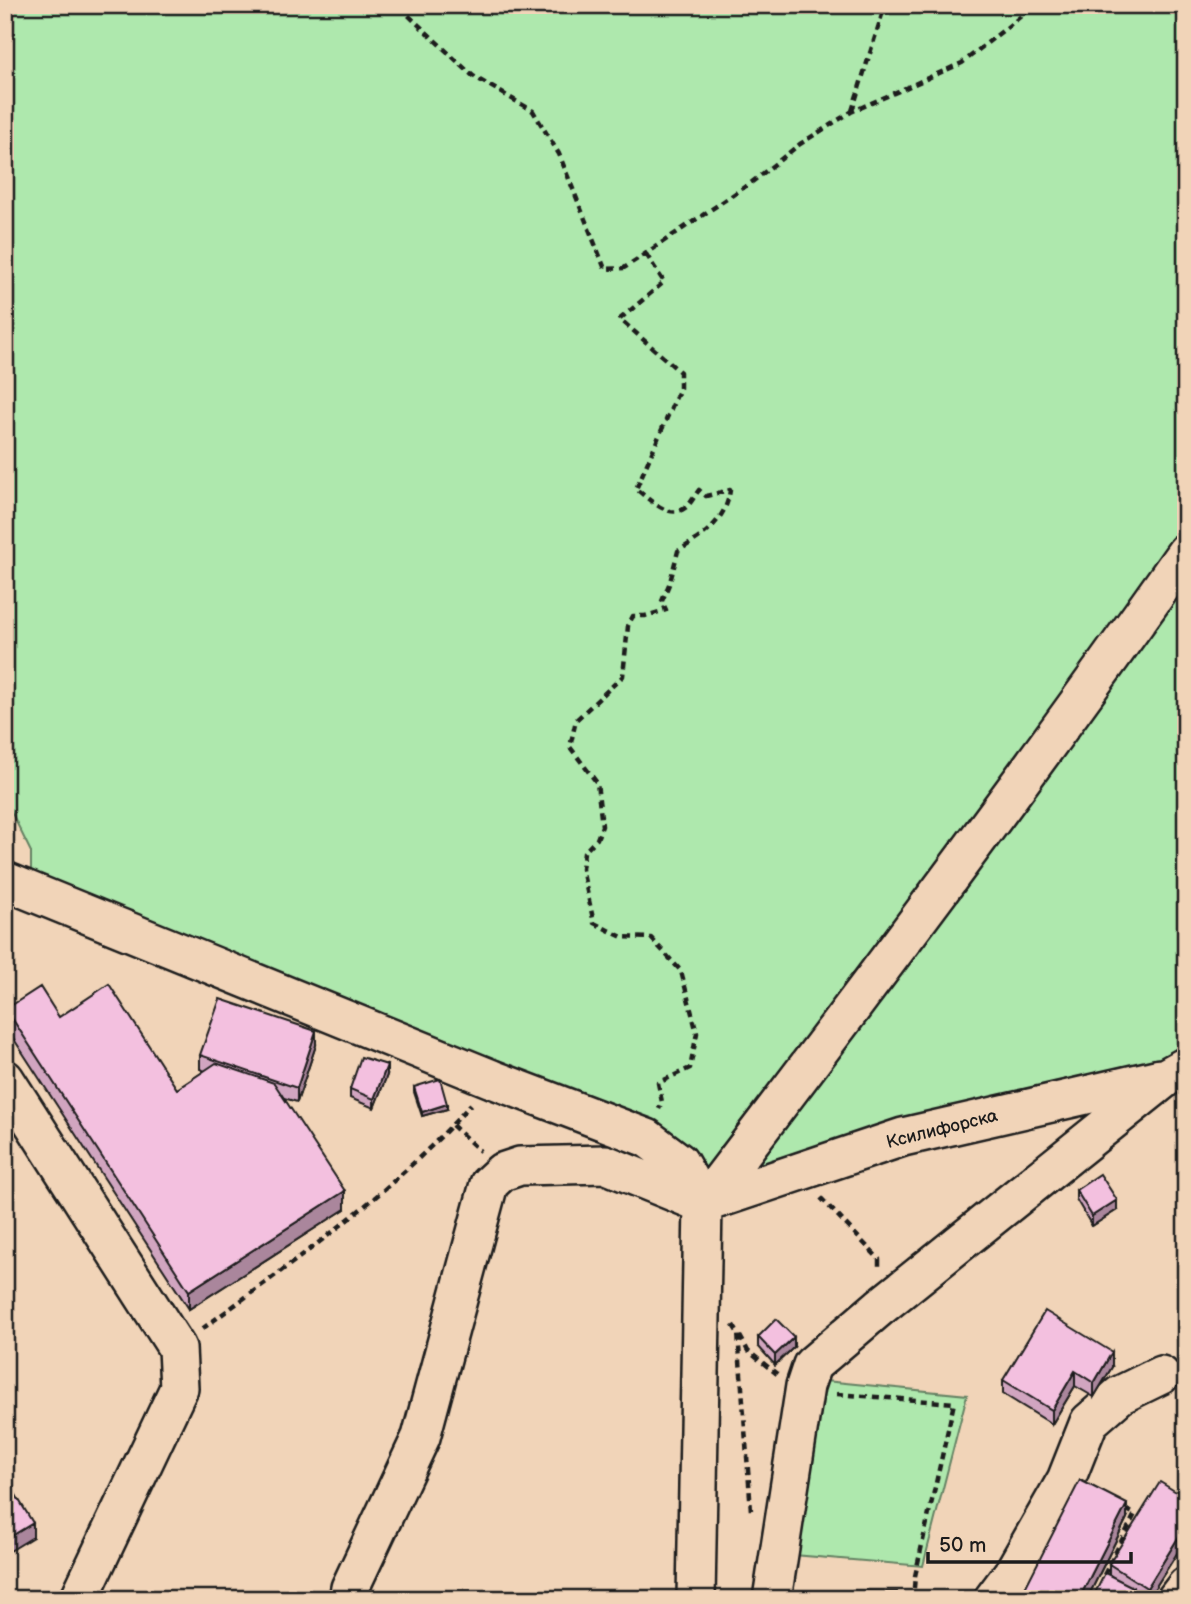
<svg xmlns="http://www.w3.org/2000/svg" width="1191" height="1604" viewBox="0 0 1191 1604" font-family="'Balsamiq Sans',sans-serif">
  <rect width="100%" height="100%" fill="#f1d4b8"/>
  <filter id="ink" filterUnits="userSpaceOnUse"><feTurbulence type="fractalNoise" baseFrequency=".0143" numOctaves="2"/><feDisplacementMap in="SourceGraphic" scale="14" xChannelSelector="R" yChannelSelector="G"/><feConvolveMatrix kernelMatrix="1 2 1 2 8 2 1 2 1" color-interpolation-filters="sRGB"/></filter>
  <g filter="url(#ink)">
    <!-- green -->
    <path fill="#aee8ad" stroke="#658264" stroke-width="2" d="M 5,5 L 1186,5 L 1186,1066 L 703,1204 L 679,1162 L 31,891 L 31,852 L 5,799 Z
      M 825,1381 L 967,1395 L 923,1566 L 794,1555 Z"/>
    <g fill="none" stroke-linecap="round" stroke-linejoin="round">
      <defs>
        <path id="minor" d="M 5,881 L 492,1079 L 647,1138 L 679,1162 L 703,1204 L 696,1599
          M 5,1079 L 177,1348 L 179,1388 L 79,1599
          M 703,1204 C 867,989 1030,773 1186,552
          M 703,1204 L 903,1137 L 1160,1078
          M 348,1599 L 350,1588 L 421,1437 L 489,1184 L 502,1172 L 520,1166 L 605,1164 L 703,1204
          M 772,1599 L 805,1386 L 812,1365 L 880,1307 L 1168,1076 L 1186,1066
          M 993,1599 L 1014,1571 L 1066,1480 L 1089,1422 L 1120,1395 L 1161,1375
          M 1176,1599 L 1186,1586"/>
      </defs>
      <!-- minor casing -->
      <use href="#minor" stroke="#1c1c1c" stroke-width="42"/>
      <!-- path -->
      <path stroke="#1c1c1c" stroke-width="4.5" stroke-dasharray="7 5" stroke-linecap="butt" d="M 403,5 L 407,14 L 473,76 L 533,111 L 559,154 L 605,269 L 624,268 L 752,182 L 800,144 L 851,112 L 962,63 L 1035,5
        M 852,111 L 885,5
        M 646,254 L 664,282 L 620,319 L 680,372 L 680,388 L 636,489 C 648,498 669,520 685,508 C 691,504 695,495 699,490 L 706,496 L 730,490 C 726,521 703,536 678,551 L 670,582 L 662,601 L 666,610 L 645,616 L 633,616 L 628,626 L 623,676 L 576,720 L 570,747 L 597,783 L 602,826 L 597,839 L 584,852 L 582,869 L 594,923 L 622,937 L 651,938 L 681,971 L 697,1033 L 690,1068 L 658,1083 L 662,1102 L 659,1109
        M 452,1125 L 480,1151
        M 821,1198 L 879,1259 L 879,1268
        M 733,1325 L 738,1333 L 751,1511
        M 202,1329 C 296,1260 394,1192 471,1104
        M 740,1336 L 748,1351 L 777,1374
        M 837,1394 L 954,1403 L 915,1576 L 913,1599
        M 1104,1575 L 1135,1514 L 1123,1508"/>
      <!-- minor -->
      <use href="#minor" stroke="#f1d4b8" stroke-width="37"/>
    </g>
    <!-- wall -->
    <path fill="#d1a5c0" stroke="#1c1c1c" stroke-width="2" d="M 6,1009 L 59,1017 L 177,1089 L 205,1071 L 200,1069 L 200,1055 L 316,1045 L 297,1102 L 284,1098 L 345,1209 L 189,1309 L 6,1027 Z
      M 387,1075 L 374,1108 L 350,1098 L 350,1089 Z
      M 414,1087 L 447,1109 L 422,1116 L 414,1092 Z
      M 1076,1190 L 1117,1210 L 1092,1226 L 1076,1199 Z
      M 758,1337 L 794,1347 L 775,1365 L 758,1346 Z
      M 1112,1367 L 1094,1397 L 1075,1386 L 1052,1424 L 1003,1394 L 1003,1380 Z
      M 1127,1518 L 1087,1599 L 1025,1599 L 1025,1588 Z
      M 1186,1539 L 1148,1599 L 1142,1599 L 1133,1593 L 1133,1596 L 1109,1574 L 1109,1564 Z"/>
    <!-- shaded-wall -->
    <path fill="#aa869c" stroke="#1c1c1c" stroke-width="2" d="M 316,1031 L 316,1045 L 297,1102 L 297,1088 Z
      M 387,1065 L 387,1075 L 374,1108 L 374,1099 Z
      M 447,1104 L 447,1109 L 422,1116 L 422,1112 Z
      M 345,1191 L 345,1209 L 189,1309 L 189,1291 Z
      M 1117,1200 L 1117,1210 L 1092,1226 L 1092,1216 Z
      M 794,1337 L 794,1347 L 775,1365 L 775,1355 Z
      M 1112,1352 L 1112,1367 L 1094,1397 L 1094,1383 Z
      M 1075,1371 L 1075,1386 L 1052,1424 L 1052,1410 Z
      M 1127,1504 L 1127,1518 L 1087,1599 L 1079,1599 Z
      M 33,1523 L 33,1537 L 5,1554 L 5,1540 Z
      M 1186,1525 L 1186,1539 L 1148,1599 L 1147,1599 L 1147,1588 Z
      M 1133,1587 L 1133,1596 L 1132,1599 L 1127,1599 Z"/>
    <!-- building -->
    <path fill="#f3c0df" stroke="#1c1c1c" stroke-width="2" d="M 109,984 L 177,1089 L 216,1063 L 274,1083 L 345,1191 L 189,1291 L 6,1009 L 40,987 L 59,1017 Z
      M 220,999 L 316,1031 L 297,1088 L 200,1055 Z
      M 361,1057 L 387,1065 L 374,1099 L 350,1089 Z
      M 440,1079 L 447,1104 L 422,1112 L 414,1087 Z
      M 1100,1174 L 1117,1200 L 1092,1216 L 1076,1190 Z
      M 1045,1311 L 1112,1352 L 1094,1383 L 1075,1371 L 1052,1410 L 1003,1380 Z
      M 776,1319 L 794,1337 L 775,1355 L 758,1337 Z
      M 5,1477 L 33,1523 L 5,1540 Z
      M 1080,1480 L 1127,1504 L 1079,1599 L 1045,1599 L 1025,1588 Z
      M 1160,1482 L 1186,1498 L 1186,1525 L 1147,1588 L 1109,1564 Z
      M 1105,1573 L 1133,1587 L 1127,1599 L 1092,1599 Z
      M 831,1591 L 897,1592 L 897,1599 L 830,1599 Z"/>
  </g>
  <g text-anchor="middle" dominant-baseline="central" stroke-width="7" stroke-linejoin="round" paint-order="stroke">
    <!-- street labels -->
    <g font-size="18" fill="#1c1c1c" stroke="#f1d4b8">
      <text transform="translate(942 1129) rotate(-14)">Ксилифорска</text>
    </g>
  </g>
  <!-- margin -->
  <rect width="1191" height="1604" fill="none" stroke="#f1d4b8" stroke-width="28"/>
  <rect x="14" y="14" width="1163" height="1576" fill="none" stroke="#1c1c1c" stroke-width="2.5" filter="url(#ink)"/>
  <!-- scale -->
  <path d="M928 1552v10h203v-10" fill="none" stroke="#1c1c1c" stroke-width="3.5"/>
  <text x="939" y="1552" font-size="21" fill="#1c1c1c" stroke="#f1d4b8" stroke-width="5" paint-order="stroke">50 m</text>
</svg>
